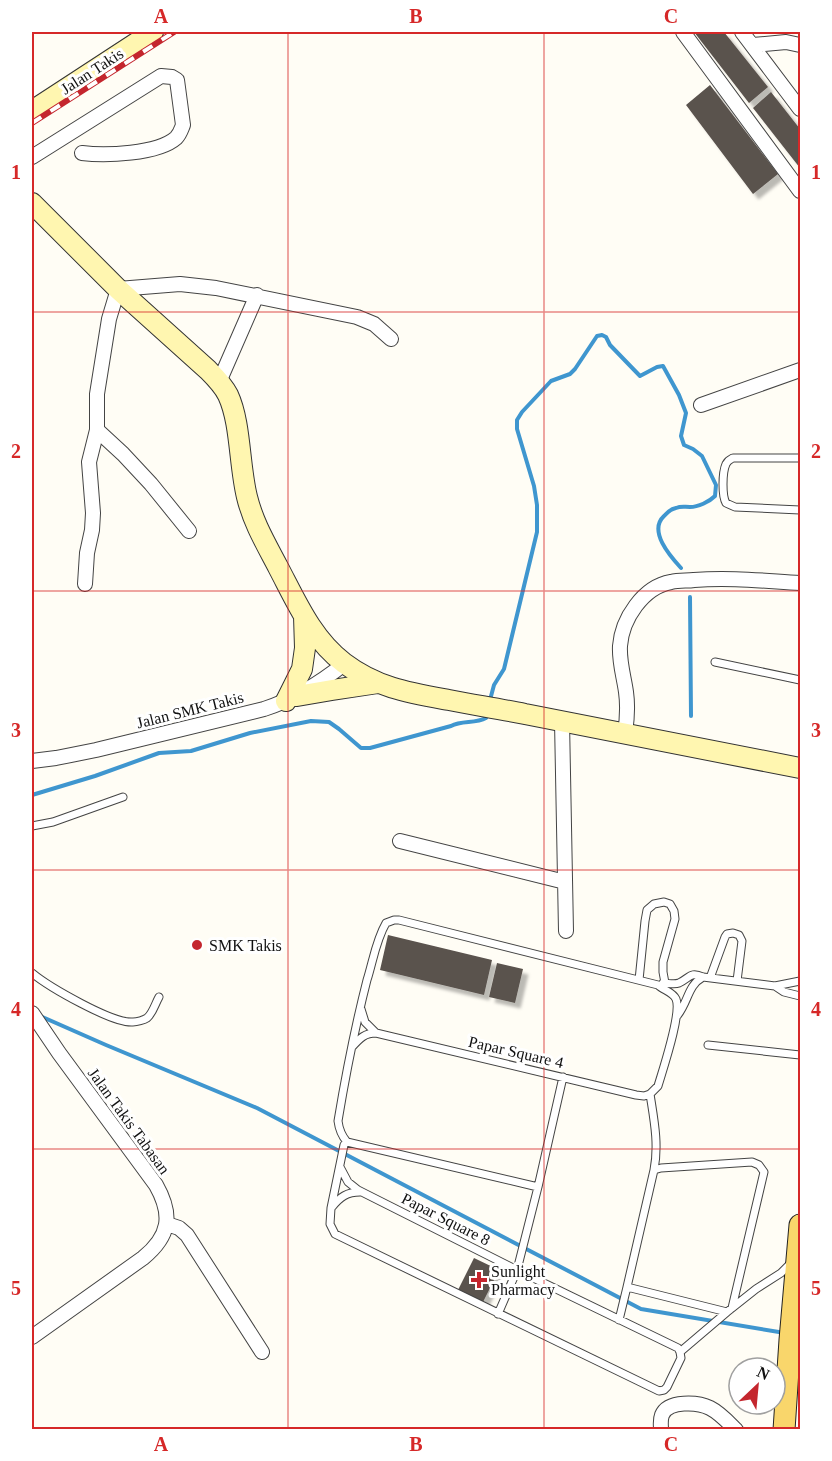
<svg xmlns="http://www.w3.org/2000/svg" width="832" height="1461" viewBox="0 0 832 1461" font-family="Georgia,serif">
  <defs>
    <filter id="shadow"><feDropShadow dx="5.5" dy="5.5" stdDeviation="1.5" flood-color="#0004"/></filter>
  </defs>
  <rect width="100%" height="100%" fill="#fffdf5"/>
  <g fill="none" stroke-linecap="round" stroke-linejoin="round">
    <!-- stream -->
    <path stroke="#3f96cf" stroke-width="4" d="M 690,597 L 691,716
      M 490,700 L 494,685 L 504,669 L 537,532 L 537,505 L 534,486 L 517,429 L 517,420 L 522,412 L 551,381 L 570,374 L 575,369 L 597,336 L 602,335 L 606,337 L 610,345 L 640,376 L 657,367 L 663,366 L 679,395 L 686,413 L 681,436 L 684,445 L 693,449 L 702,456 L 716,485 L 715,496 C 709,502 698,507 690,507 C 684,507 681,506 676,508 C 670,509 668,512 664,516 C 648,531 670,556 681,568
      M 32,795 L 95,776 L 159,753 L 191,751 L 250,733 L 311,721 L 329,722 L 339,729 L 361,748 L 370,748 L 451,726 C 462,720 475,724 486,718 L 487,713
      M 40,1016 L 106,1045 L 257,1108 L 641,1309 L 785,1333"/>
  </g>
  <!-- building -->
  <path fill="#5a524d" filter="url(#shadow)" d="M 694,32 L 724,32 L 768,87 L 749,103 Z
    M 710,85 L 778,174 L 753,194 L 686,105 Z
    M 771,92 L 800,129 L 800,168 L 753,108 Z
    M 388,935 L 492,960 L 484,995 L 380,970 Z
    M 497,963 L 523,969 L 515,1003 L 489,997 Z
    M 474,1258 L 499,1270 L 483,1302 L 458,1290 Z"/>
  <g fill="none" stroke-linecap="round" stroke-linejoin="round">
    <defs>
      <path id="lane" d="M 800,458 L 733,458 C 729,460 728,460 726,464 C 722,473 722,496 726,503 L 735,507 L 800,510
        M 715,662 L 800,680
        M 32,826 L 53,822 L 123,797
        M 32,973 C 49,987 113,1024 133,1022 C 137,1022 144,1020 147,1018 C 153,1013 155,1004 159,997
        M 710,978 L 725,937 L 727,934 L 733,933 L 739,935 L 742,941 L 737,981
        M 639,980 L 645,921 L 647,910 L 654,904 L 664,902 L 670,904 L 674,911 L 675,919 L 663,962 L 663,972 L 665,983
        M 663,983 C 668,983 674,985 679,983 C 690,978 690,971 703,977 L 775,986 L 800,981
        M 775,986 L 784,992 L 800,996
        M 361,1009 L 365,1022 L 376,1033
        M 677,1016 C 689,1001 687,986 703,977
        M 708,1045 L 800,1055
        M 352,1047 C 360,1038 365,1033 376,1033 L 636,1095 L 644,1096 L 650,1094
        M 563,1077 L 538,1187 L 347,1142 C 341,1135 339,1129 338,1121 C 346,1073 355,1027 367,980 C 373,961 376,940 386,923 L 394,920 L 399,920 L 658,985 C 663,990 673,992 676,999 C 682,1013 663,1069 658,1086 L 650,1094
        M 650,1094 C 654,1120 659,1144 654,1170
        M 340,1167 L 348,1182 L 358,1190 L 517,1270 L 678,1348 L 680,1352 L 681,1358 L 667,1387 L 664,1390 L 659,1391 L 335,1234 L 330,1224 L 331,1208 L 344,1145
        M 332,1207 C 340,1197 347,1192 360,1192
        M 732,1308 L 764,1172 L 759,1165 L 752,1162 L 661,1168 L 654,1170 L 627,1287 L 727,1312 L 756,1289 L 781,1273 L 791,1263
        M 498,1314 L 517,1270 L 538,1187
        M 619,1320 L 627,1287
        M 680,1352 L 727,1312"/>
      <path id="street" d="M 683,32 L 800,191
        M 742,32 L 800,109
        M 753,45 L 786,42 L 800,45
        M 32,157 L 161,76 L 172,77 L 177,80 L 183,125 C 181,130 180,134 176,138 C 158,154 105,156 82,153
        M 219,382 L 257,295
        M 701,405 L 800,370
        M 97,430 L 123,454 L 151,484 L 189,531
        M 85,584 L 87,553 L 92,530 L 93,513 L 89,462 L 97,430 L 97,394 L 109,319 L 118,289 L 180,284 L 216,288 L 357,317 L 374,324 L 391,339
        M 562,721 L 566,931
        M 625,733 C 627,720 628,706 626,692 C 624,677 619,662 620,646 C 622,619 643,587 671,582 C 679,580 687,581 694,580 C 730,577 765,581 800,583
        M 32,761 L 56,758 L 96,750 L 264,709 C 295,699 319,684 344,664
        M 400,841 L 565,882
        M 32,1013 L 59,1053 L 156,1185 C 173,1215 170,1236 143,1258 L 32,1337
        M 167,1224 L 179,1228 L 187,1235 L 262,1352
        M 661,1430 C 661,1425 660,1420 662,1415 C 668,1400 698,1402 710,1408 C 720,1413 728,1422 736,1430"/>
      <path id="secondary" d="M 32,111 L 153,32
        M 32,203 L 118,289 L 208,370 C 215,377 223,385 228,395 C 241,423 239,465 247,497 C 253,522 266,544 278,567 C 296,601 312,639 344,663 C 377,688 410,693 449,700 C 475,705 500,709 525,714 C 617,732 709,750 800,768
        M 297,696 L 332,690 L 378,683
        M 286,701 L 302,669 L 305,648 L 304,616"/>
      <path id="primary" d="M 784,1430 L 790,1340 L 800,1225"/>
    </defs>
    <!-- lane casing -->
    <use href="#lane" stroke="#444" stroke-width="9"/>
    <!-- street casing -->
    <use href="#street" stroke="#444" stroke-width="16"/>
    <!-- secondary casing -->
    <use href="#secondary" stroke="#333" stroke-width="22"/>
    <!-- primary casing -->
    <use href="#primary" stroke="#222" stroke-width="23"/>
    <!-- lane -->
    <use href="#lane" stroke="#fff" stroke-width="7"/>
    <!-- street -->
    <use href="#street" stroke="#fff" stroke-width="14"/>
    <!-- secondary -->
    <use href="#secondary" stroke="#fff6b0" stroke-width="20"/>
    <!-- primary -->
    <use href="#primary" stroke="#f9d66b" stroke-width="21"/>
    <defs>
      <path id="rail" d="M 32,123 L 174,32"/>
    </defs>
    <!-- rail casing -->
    <use href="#rail" stroke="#c4262e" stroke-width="6"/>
    <!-- rail -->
    <use href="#rail" stroke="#fff" stroke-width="4" stroke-dasharray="11" stroke-linecap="butt"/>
  </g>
  <!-- grid -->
  <path fill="none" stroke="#d62828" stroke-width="1.5" stroke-opacity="0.55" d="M 288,32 L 288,1430M 544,32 L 544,1430M 32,312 L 800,312M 32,591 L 800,591M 32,870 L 800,870M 32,1149 L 800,1149"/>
  <!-- markers -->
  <g fill="#c4262e" stroke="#fff" stroke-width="2">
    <circle cx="197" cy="945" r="6"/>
    <path d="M476 1271h6v6h6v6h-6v6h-6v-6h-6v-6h6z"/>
  </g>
  <g text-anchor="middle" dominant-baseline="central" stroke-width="6" stroke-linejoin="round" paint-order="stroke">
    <!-- street labels -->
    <g font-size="16" fill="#111" stroke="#fff">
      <text transform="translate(92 71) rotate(-33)">Jalan Takis</text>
      <text transform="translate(190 710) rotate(-14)">Jalan SMK Takis</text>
      <text transform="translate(516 1052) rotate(13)">Papar Square 4</text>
      <text transform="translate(129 1121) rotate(54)">Jalan Takis Tabasan</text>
      <text transform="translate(446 1219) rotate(27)">Papar Square 8</text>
    </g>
    <!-- poi labels -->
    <g font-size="16" fill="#111" stroke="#fff" text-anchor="start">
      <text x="209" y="945">SMK Takis</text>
      <text x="491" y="1271">Sunlight<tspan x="491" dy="18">Pharmacy</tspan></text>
    </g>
  </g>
  <!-- border -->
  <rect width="832" height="1461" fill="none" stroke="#ffffff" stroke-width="66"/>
  <!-- north arrow -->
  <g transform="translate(757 1386) rotate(26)"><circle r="28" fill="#ffffff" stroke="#a0a0a0" stroke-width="1.5"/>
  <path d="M0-4.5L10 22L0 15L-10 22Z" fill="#c4262e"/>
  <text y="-9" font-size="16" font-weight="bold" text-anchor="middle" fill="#111111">N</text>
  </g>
  <rect x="33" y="33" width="766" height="1395" fill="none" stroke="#d62828" stroke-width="2"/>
  <g font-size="20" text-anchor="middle" font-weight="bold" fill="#d62828">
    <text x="161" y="23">A</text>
    <text x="416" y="23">B</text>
    <text x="671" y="23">C</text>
    <text x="16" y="179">1</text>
    <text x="816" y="179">1</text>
    <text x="16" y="458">2</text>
    <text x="816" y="458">2</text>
    <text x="16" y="737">3</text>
    <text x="816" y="737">3</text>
    <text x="16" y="1016">4</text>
    <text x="816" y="1016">4</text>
    <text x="16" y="1295">5</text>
    <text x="816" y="1295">5</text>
    <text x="161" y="1451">A</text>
    <text x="416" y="1451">B</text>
    <text x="671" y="1451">C</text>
  </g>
</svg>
